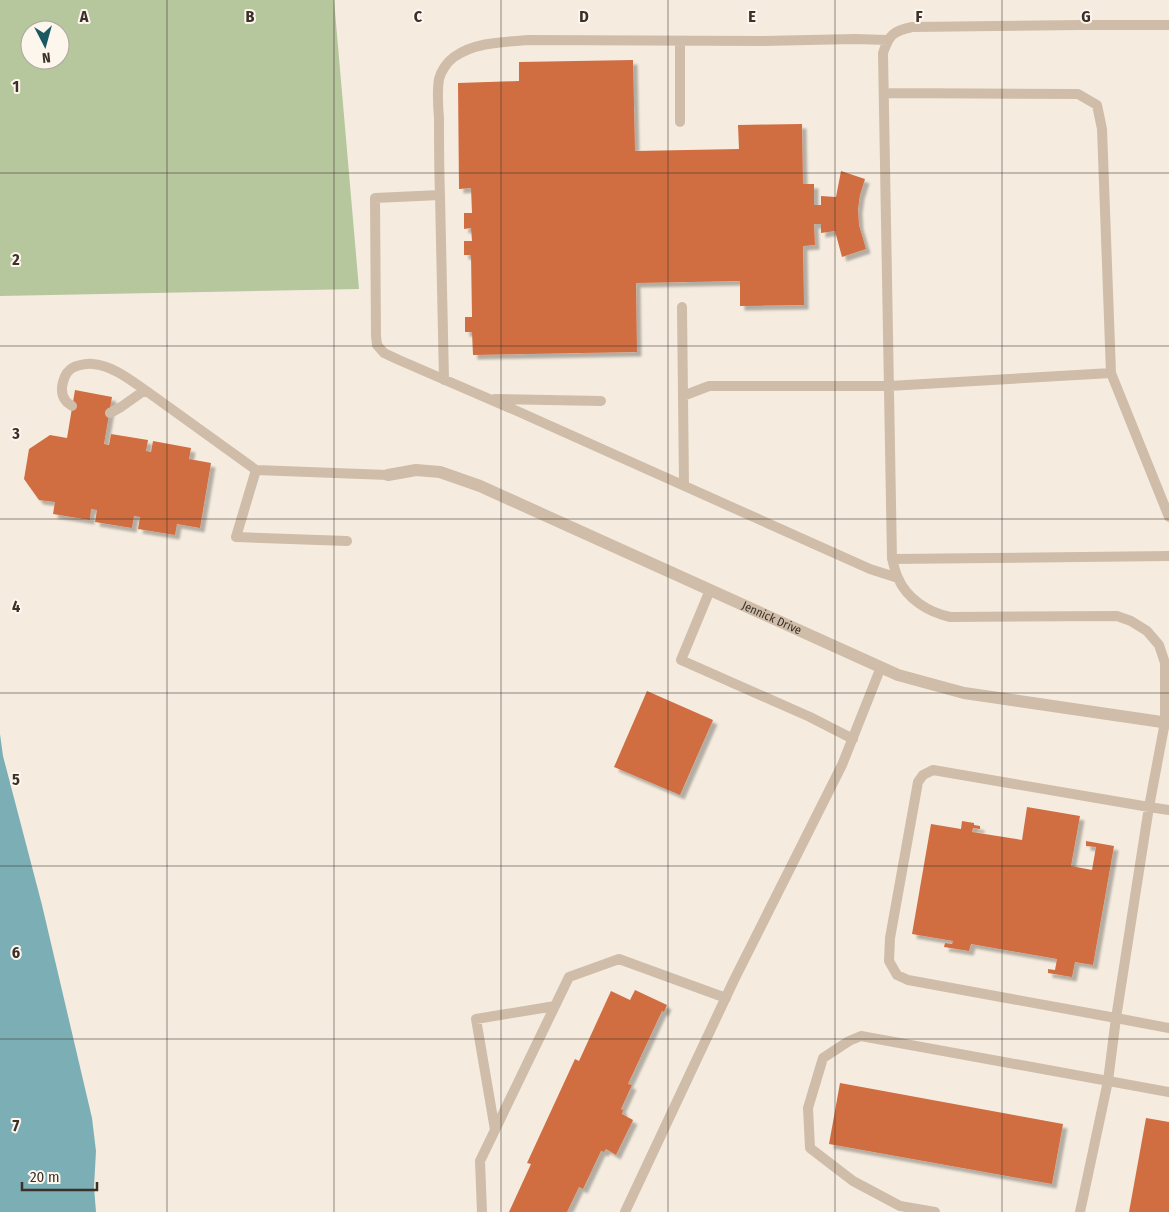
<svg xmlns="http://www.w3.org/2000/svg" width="1169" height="1212" viewBox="0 0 1169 1212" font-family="'Fira Sans Condensed',sans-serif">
  <defs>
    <filter id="shadow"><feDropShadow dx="4.5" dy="4.5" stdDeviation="1" flood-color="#0004"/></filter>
  </defs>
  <rect width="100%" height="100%" fill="#f5ecdf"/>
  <!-- green -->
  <path fill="#b6c69d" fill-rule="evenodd" d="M 0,0 L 334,0 L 359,289 L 0,296 ZM 30,30 L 60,30 L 60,60 L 30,60 Z"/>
  <!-- water -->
  <path fill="#7bafb5" d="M 0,734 L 3,756 L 42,905 L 92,1118 L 96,1151 L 94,1187 L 96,1212 L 0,1212 Z"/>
  <!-- building -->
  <path fill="#d06e43" filter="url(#shadow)" d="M 633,60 L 635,151 L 739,149 L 738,125 L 802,124 L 803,184 L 814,184 L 814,205 L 821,205 L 821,196 L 836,197 L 841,171 L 865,179 L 860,195 L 858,209 L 859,225 L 866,249 L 842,257 L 835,231 L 821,233 L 821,224 L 814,224 L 815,245 L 803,246 L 804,305 L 740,306 L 740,281 L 636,283 L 637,352 L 473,355 L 472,332 L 465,332 L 465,317 L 472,317 L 471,255 L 464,255 L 464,241 L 472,241 L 471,228 L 464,229 L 464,213 L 472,213 L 471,188 L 459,189 L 458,83 L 519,81 L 519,62 Z
    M 75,390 L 112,397 L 104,444 L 109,445 L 111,434 L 148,440 L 146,451 L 151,452 L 153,441 L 191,448 L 189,459 L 211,463 L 200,528 L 177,524 L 175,535 L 138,529 L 140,517 L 134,516 L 132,528 L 95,522 L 97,510 L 91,509 L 90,520 L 53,514 L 55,502 L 39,500 L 24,479 L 29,449 L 50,435 L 67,438 Z
    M 647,691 L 713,720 L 680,795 L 614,767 Z
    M 1027,807 L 1080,816 L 1071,866 L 1092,870 L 1096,847 L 1086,846 L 1086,841 L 1114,846 L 1093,965 L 1075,962 L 1072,977 L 1048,973 L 1048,969 L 1055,970 L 1057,959 L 971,944 L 969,951 L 944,947 L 945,943 L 952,944 L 953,941 L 912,934 L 931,824 L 961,829 L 962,821 L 974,823 L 974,825 L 980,826 L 980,829 L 973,828 L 972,832 L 1022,840 Z
    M 635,990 L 667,1005 L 664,1012 L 662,1011 L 628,1084 L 632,1085 L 621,1109 L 623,1110 L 622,1114 L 633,1120 L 616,1155 L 606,1149 L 604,1152 L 601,1151 L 583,1189 L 579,1187 L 567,1212 L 509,1212 L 531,1164 L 527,1163 L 575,1059 L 579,1061 L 611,991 L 630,1000 Z
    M 840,1083 L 1063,1124 L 1052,1184 L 829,1144 Z
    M 1146,1118 L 1169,1122 L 1169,1212 L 1129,1212 Z"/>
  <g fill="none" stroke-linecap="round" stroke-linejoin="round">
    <!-- lane -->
    <path stroke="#cfbda9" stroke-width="10" d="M 1169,25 L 1081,25 L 912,27 C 893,31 889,35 883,53 L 892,559 C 894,565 895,572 898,578 C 907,599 928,612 950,617 L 1117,616 L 1131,621 L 1147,631 L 1159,645 L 1165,663 L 1165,722 L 1149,807 L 1116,1018 L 908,980 L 897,975 L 889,961 L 890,938 L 918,782 L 923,775 L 933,770 L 1149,807 L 1169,810
      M 887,40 L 855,39 L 763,41 L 529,40 C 504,42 475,42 454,57 C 447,62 441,71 439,79 C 437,91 438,106 439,118 C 439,144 439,170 440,195 L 375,198 L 376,336 L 377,345 L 384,353 L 399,360 L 517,411 L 870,569 L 898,578
      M 884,93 L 1078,94 L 1097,105 L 1102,129 L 1111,373 L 1169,517
      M 680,122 L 680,41
      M 440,195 L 444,380
      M 682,307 L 683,396
      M 145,390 L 256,470 L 388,475
      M 495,399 L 601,401
      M 72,406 C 70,404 67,403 66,401 C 58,392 63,372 74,367 C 79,365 88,363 93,364 C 113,366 129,379 145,390 L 121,407 L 110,413
      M 256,470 L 236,537 L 347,541
      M 684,486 L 683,396 L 709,386 L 889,386 L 1111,373
      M 892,559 L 1169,556
      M 710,590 L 681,660 L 810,717 L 853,739
      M 495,1130 L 476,1019 L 555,1006
      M 482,1212 L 480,1161 L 569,977 L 619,959 L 726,998
      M 625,1212 L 734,980 L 842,765 L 881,667
      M 935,1212 L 900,1206 L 853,1181 L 810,1148 L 808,1108 L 823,1058 L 849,1041 L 861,1036 L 1169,1092
      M 1080,1212 L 1108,1081 L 1116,1018 L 1169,1028"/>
    <!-- street -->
    <path stroke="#cfbda9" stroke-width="12" id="s1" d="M 388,475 L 416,470 L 440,472 L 480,486 L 898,675 L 964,693 L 1169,723"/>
  </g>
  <!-- grid -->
  <path fill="none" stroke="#3c312a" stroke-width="1" stroke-opacity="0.55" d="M 167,0 L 167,1212M 334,0 L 334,1212M 501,0 L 501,1212M 668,0 L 668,1212M 835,0 L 835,1212M 1002,0 L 1002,1212M 0,173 L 1169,173M 0,346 L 1169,346M 0,519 L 1169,519M 0,693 L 1169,693M 0,866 L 1169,866M 0,1039 L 1169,1039"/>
  <g text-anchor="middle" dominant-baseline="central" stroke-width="4" stroke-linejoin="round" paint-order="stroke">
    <!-- street labels -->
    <g font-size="12" fill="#3c312a" stroke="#fcf6ed">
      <text stroke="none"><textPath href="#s1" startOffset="415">Jennick Drive</textPath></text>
    </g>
  </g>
  <g font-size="16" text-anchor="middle" font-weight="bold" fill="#3c312a" stroke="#fcf6ed" stroke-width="4" stroke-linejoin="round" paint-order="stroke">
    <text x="84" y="22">A</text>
    <text x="250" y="22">B</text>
    <text x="418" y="22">C</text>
    <text x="584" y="22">D</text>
    <text x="752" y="22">E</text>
    <text x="919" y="22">F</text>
    <text x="1086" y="22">G</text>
    <text x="16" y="92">1</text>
    <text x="16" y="265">2</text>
    <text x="16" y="439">3</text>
    <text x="16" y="612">4</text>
    <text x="16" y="785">5</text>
    <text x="16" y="958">6</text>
    <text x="16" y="1131">7</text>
  </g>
  <!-- north arrow -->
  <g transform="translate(45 45) rotate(174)"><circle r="24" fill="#fcf6ed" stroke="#afa79f"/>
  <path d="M0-4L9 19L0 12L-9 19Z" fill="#1b5861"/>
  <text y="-8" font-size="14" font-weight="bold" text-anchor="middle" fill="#3c312a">N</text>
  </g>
  <!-- scale -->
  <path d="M22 1182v8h75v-8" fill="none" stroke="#3c312a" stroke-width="2.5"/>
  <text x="30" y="1182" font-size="15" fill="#3c312a" stroke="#fcf6ed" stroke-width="4" paint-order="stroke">20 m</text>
</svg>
